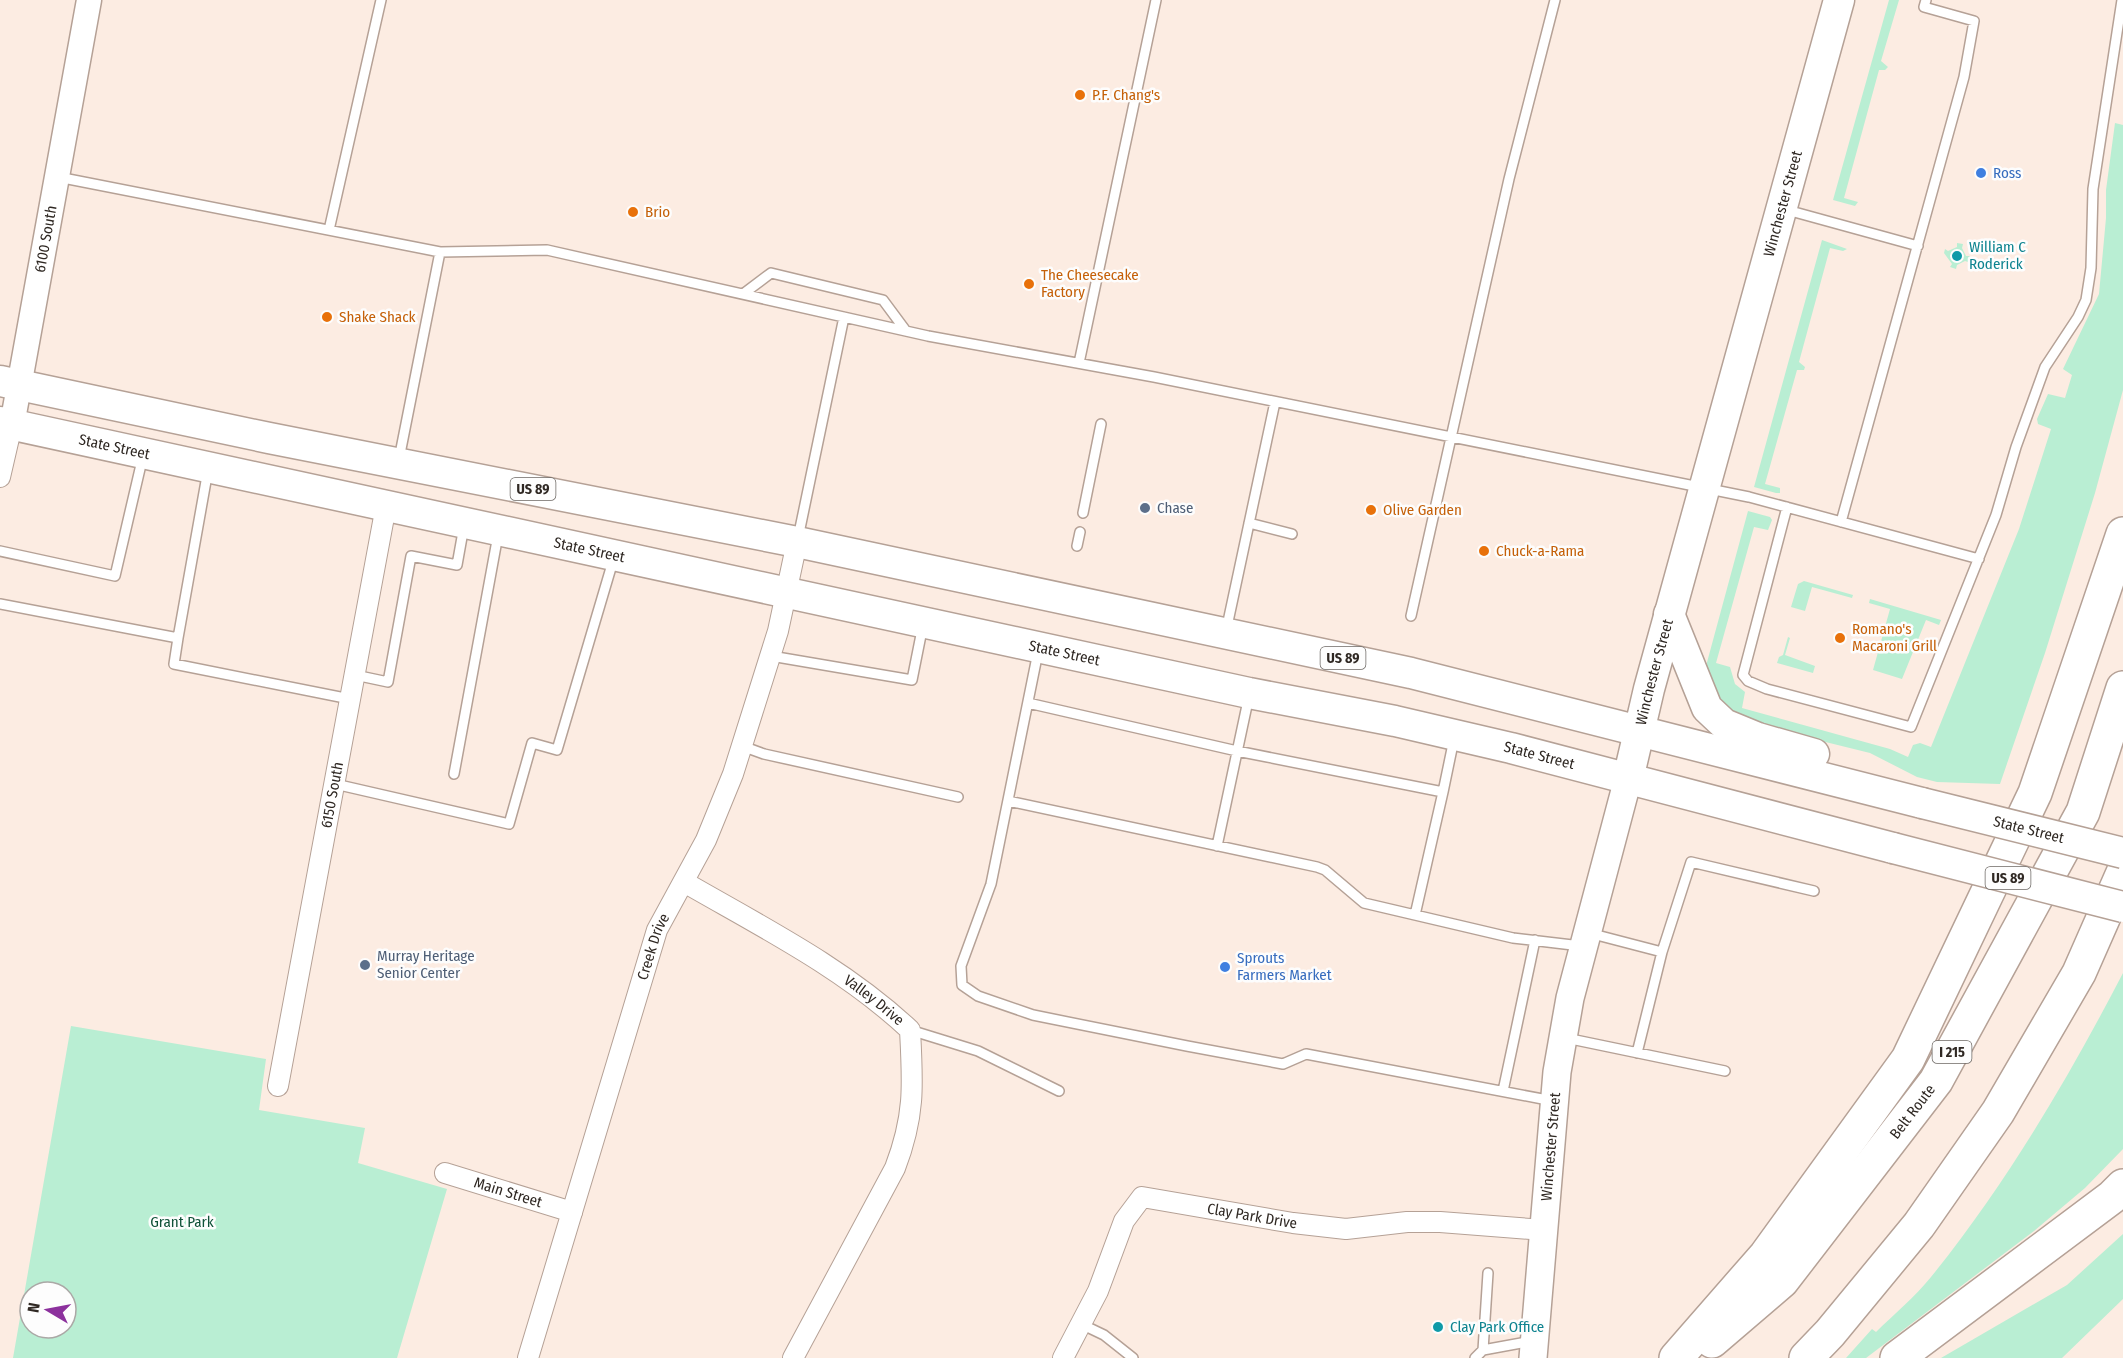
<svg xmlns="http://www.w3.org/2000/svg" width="2123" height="1358" viewBox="0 0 2123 1358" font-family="'Fira Sans Condensed',sans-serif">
  <rect width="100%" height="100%" fill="#fcece2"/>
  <!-- green -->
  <path fill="#b9eed3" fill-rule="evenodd" d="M 1889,0 L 1899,0 L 1881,61 L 1888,67 L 1885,70 L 1879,70 L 1844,198 L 1858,202 L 1855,206 L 1833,200 Z
    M 2115,123 L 2123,125 L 2123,390 L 2095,493 L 2045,653 L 2000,784 L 1937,782 L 1917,777 L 1870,753 L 1741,721 L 1724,711 L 1706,666 L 1748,511 L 1770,517 L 1772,520 L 1768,530 L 1754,527 L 1716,663 L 1730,667 L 1735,684 L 1745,692 L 1742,708 L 1890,749 L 1908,757 L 1913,745 L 1920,743 L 1931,747 L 2019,529 L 2051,429 L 2038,424 L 2037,419 L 2048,394 L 2065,398 L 2072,375 L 2063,369 L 2099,294 L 2106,218 L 2106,190 Z
    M 1822,240 L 1847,249 L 1843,251 L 1830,248 L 1799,362 L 1805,367 L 1804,370 L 1797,370 L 1765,484 L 1780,488 L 1780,493 L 1776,493 L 1754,487 Z
    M 1957,243 L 1963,244 L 1962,248 L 1966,256 L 1970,256 L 1968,262 L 1965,261 L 1957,265 L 1956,269 L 1950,267 L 1952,264 L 1944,253 L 1945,249 L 1948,251 L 1957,247 Z
    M 1804,581 L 1853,595 L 1852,598 L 1812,587 L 1805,611 L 1791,607 L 1798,584 Z
    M 1870,599 L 1941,620 L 1939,625 L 1926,620 L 1902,679 L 1873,670 L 1890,609 L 1869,603 Z
    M 1788,637 L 1790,638 L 1785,655 L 1815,666 L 1813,673 L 1777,663 L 1779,657 L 1783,655 Z
    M 2123,973 L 2123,1149 L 2085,1188 L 2034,1231 L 1866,1358 L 1846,1358 L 1872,1329 L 1876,1332 C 1894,1314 1915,1297 1931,1277 C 2006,1184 2068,1079 2123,973 Z
    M 71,1026 L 266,1059 L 259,1110 L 365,1128 L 358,1163 L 447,1189 L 397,1358 L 13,1358 ZM 30,1292 L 66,1292 L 66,1328 L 30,1328 Z
    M 2123,1234 L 2123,1299 L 2062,1358 L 1941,1358 L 2067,1285 Z"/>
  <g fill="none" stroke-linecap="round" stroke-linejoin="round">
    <defs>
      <path id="service" d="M 58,177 L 440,252 L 547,250 L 928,336 L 1154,377 L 1749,497 L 1979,559
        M 1787,210 L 1918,246
        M 329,230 L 381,0
        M 743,294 L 771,273 L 883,300 L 906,331
        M 1079,363 L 1156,0
        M 399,459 L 440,252
        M 1787,507 L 1743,675 L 1748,681 L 1767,689 L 1911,727 L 1996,515 L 2016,447 L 2045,367 L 2078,317 L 2086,300 L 2091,268 L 2093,189 L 2122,0
        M 1083,513 L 1101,424
        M 1841,522 L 1964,77 L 1974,21 L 1924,7 L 1926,0
        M 1249,523 L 1292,534
        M 798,538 L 844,317
        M 1077,546 L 1080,532
        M 0,551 L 115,576 L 143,456
        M 0,604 L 178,638 L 174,664 L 350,699
        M 1411,616 L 1509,179 L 1555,0
        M 1226,631 L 1275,402
        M 178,638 L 208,470
        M 1038,652 L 991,884 L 961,966 L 962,985 L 978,996 L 1033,1015 L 1187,1046 L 1283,1064 L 1306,1054 L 1553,1101
        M 771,656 L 912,680 L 923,625
        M 355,675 L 388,682 L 411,556 L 457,565 L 464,526
        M 1028,703 L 1237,751 L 1443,792 L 1415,915
        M 742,746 L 764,754 L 958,797
        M 454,774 L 498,535
        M 335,784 L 509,824 L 532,743 L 557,750 L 613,561
        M 1443,792 L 1454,739
        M 1008,801 L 1317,867 L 1325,870 L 1364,903 L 1513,938 L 1581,946
        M 1217,846 L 1249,696
        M 1589,933 L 1662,952 L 1637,1053
        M 1662,952 L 1691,862 L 1814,891
        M 910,1030 L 978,1051 L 1059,1091
        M 1566,1038 L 1725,1071
        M 1503,1091 L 1535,940
        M 1081,1324 L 1104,1335 L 1133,1358
        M 1483,1350 L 1488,1273
        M 1475,1358 L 1483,1350 L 1532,1341"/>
      <g id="minor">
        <path d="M 0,477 L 12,425"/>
        <path id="s1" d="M 684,882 C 762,927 844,968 910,1030 C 913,1085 915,1116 895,1168 L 793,1358"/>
        <path id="s2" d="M 278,1086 L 386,506"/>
        <path id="s3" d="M 445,1173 L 572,1212"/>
        <path id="s4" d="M 528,1358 L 657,930 L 706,840 L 733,774 L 778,631 L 797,542"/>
        <path id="s5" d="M 1063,1358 L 1098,1291 L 1124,1221 L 1142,1197 L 1293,1223 L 1346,1229 L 1407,1222 L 1440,1222 L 1544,1230"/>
      </g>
      <g id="tertiary">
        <path id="s6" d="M 12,425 L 89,0"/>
      </g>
      <g id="secondary">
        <path id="s7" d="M 1533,1358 L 1557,1072 L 1570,998 L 1628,779"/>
      </g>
      <g id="primary">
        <path d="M 0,381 L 269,438 L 797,542 L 1411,673 L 1922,803"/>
        <path id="s8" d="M 0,422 L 1249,693 L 1395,721 L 1511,748 L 1893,848"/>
        <path d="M 1669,614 L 1707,708 L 1724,724 L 1758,738 L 1814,754"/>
        <path id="s9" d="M 1628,779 L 1649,689 L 1839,0"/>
      </g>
      <g id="motorway">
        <path id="s10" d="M 1712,1341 L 1782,1281 L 1936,1081 L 2083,812 L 2123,688"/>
        <path d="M 1676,1358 L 1766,1255 L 1908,1059 L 2035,793 L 2123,534"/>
        <path d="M 1806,1358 L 1830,1333 L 1919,1225 L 1998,1112 L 2079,973 L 2123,873"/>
        <path d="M 1897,1358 L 2112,1197 L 2123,1186"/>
      </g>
    </defs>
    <!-- service casing -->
    <use href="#service" stroke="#b5a196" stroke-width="12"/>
    <!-- minor casing -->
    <use href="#minor" stroke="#b5a196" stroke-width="22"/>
    <!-- tertiary casing -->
    <use href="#tertiary" stroke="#b5a196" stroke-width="27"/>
    <!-- secondary casing -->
    <use href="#secondary" stroke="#b5a196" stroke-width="30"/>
    <!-- primary casing -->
    <use href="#primary" stroke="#b5a196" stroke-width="33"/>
    <!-- motorway casing -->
    <use href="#motorway" stroke="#b5a196" stroke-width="36"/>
    <!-- service -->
    <use href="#service" stroke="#fff" stroke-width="9"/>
    <!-- minor -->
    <use href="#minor" stroke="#fff" stroke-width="20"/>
    <!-- tertiary -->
    <use href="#tertiary" stroke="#fff" stroke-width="24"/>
    <!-- secondary -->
    <use href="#secondary" stroke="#fff" stroke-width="27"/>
    <!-- primary -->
    <use href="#primary" stroke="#fff" stroke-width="30"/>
    <!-- motorway -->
    <use href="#motorway" stroke="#fff" stroke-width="33"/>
    <defs>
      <g id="primary-bridge">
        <path id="s11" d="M 1922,803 L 2123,853"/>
        <path d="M 1893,848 L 2123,907"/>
      </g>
    </defs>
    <!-- primary-bridge casing -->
    <use href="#primary-bridge" stroke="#b5a196" stroke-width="33" stroke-linecap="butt"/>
    <!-- primary-bridge -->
    <use href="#primary-bridge" stroke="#fff" stroke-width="30"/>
  </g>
  <!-- markers -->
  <g fill="#e8710a" stroke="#fdfdfd" stroke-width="2">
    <circle cx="1080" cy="95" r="6"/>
    <circle cx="633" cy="212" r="6"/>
    <circle cx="1029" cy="284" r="6"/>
    <circle cx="327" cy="317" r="6"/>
    <circle cx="1371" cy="510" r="6"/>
    <circle cx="1484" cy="551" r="6"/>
    <circle cx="1840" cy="638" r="6"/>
  </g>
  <g fill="#3f7fe0" stroke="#fdfdfd" stroke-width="2">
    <circle cx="1981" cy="173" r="6"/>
    <circle cx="1225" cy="967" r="6"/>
  </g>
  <g fill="#0f9aa8" stroke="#fdfdfd" stroke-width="2">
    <circle cx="1957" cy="256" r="6"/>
    <circle cx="1438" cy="1327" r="6"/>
  </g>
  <g fill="#5c6f8a" stroke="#fdfdfd" stroke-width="2">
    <circle cx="1145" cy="508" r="6"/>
    <circle cx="365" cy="965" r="6"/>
  </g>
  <g text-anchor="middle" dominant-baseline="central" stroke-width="5" stroke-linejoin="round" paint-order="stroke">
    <!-- shield labels -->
    <g fill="#fdfdfd" stroke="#6d6864" stroke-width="1.5">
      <rect x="510.5" y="478" width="45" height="22" rx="4.5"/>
      <rect x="1320.5" y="647" width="45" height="22" rx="4.5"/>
      <rect x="1985.5" y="867" width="45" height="22" rx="4.5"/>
      <rect x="1932.5" y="1041" width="39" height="22" rx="4.5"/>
    </g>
    <g font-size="14" font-weight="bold" fill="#2f2823">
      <text x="533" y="489">US 89</text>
      <text x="1343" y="658">US 89</text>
      <text x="2008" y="878">US 89</text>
      <text x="1952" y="1052">I 215</text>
    </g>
    <!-- food labels -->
    <g font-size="15" fill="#c56008" stroke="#fdfdfd" text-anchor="start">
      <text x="1092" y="95">P.F. Chang's</text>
      <text x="645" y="212">Brio</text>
      <text x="1041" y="275">The Cheesecake<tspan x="1041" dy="17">Factory</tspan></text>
      <text x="339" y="317">Shake Shack</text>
      <text x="1383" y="510">Olive Garden</text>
      <text x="1496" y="551">Chuck-a-Rama</text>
      <text x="1852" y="629">Romano's<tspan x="1852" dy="17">Macaroni Grill</tspan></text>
    </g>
    <!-- shop labels -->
    <g font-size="15" fill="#366cbe" stroke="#fdfdfd" text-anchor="start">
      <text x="1993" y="173">Ross</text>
      <text x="1237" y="958">Sprouts<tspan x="1237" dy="17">Farmers Market</tspan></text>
    </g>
    <!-- street labels -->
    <g font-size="15" fill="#2f2823" stroke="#fdfdfd">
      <text stroke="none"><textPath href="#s9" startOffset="596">Winchester Street</textPath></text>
      <text stroke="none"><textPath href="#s6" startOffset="189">6100 South</textPath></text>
      <text stroke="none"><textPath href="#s8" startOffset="117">State Street</textPath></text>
      <text stroke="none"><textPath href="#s8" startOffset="603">State Street</textPath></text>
      <text stroke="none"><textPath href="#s8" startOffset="1089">State Street</textPath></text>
      <text stroke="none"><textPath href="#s9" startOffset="110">Winchester Street</textPath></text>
      <text stroke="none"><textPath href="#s8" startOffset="1575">State Street</textPath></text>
      <text stroke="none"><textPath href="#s2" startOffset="296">6150 South</textPath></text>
      <text stroke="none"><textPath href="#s11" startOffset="110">State Street</textPath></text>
      <text stroke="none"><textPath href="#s4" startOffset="430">Creek Drive</textPath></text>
      <text stroke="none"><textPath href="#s1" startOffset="224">Valley Drive</textPath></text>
      <text stroke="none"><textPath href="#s10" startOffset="306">Belt Route</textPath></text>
      <text stroke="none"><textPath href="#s7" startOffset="212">Winchester Street</textPath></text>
      <text stroke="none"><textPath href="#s3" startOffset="66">Main Street</textPath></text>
      <text stroke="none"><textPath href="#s5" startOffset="292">Clay Park Drive</textPath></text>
    </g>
    <!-- culture labels -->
    <g font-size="15" fill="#0d838f" stroke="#fdfdfd" text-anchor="start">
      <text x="1969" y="247">William C<tspan x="1969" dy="17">Roderick</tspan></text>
      <text x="1450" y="1327">Clay Park Office</text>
    </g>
    <!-- service labels -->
    <g font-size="15" fill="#4e5e75" stroke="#fdfdfd" text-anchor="start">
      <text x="1157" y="508">Chase</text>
      <text x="377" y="956">Murray Heritage<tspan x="377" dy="17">Senior Center</tspan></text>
    </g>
    <!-- park labels -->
    <g font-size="15" fill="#105239" stroke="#fdfdfd">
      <text x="182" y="1222">Grant Park</text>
    </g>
  </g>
  <!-- north arrow -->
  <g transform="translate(48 1310) rotate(280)"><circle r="28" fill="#fdfdfd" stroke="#aba8a6" stroke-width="1.5"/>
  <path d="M0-4.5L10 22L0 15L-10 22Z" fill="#8c319d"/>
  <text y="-9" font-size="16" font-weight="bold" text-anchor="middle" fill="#2f2823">N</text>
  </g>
</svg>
